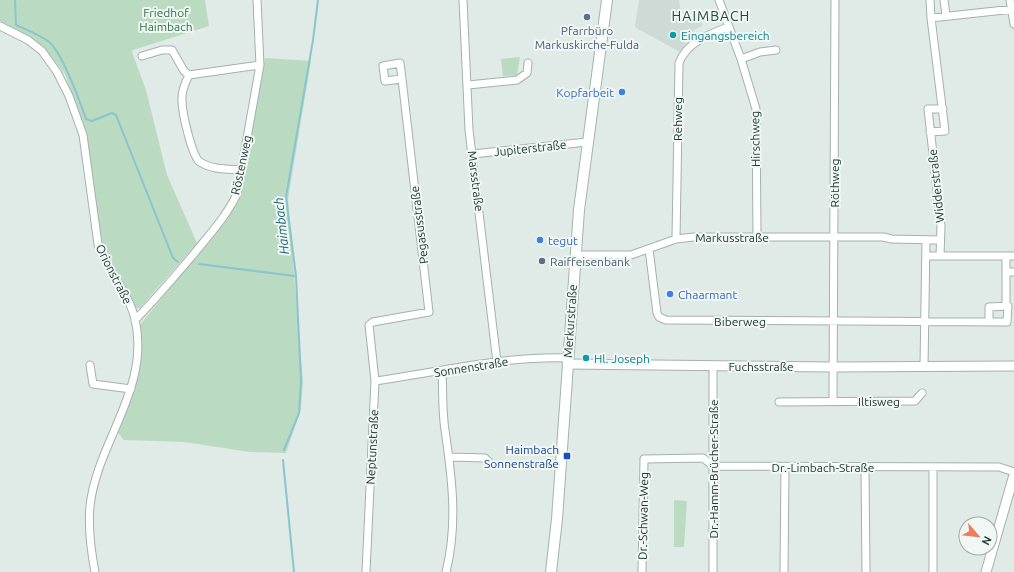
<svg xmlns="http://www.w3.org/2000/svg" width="1014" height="572" viewBox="0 0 1014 572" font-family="Ubuntu,sans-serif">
  <rect width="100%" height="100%" fill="#e0eae6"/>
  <!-- built -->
  <path fill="#cedad5" d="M 639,0 L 679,0 L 682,20 L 701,17 L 702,26 L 694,30 L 680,52 L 638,29 L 635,26 Z"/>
  <!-- green -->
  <path fill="#badbc2" d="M 0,0 L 205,0 L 209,26 L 133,50 L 132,52 L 146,90 L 167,175 L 197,243 L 140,308 L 137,308 L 133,305 L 101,244 L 84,128 L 65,74 L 44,47 L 30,37 L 0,21 Z
    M 520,57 L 517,75 L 503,76 L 501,59 Z
    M 265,58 L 311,61 L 288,199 L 303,381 L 301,409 L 286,453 L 250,452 L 184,442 L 124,440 L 118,433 L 135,384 L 139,366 L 139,326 L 228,218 L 239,199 Z
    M 674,500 L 687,501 L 684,547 L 674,547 Z"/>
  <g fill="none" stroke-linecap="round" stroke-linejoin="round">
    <!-- stream -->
    <path stroke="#8ac4ce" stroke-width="2" d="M 15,0 L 16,25 C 27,30 39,34 49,42 C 63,53 80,102 86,119 L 92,121 L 112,113 L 116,115 L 173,258 L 178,262
      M 199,264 L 295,276
      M 284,450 L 299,413 L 301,381 L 296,276 L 286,197 L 313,40 L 318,0
      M 283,460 L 294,572"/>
    <defs>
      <path id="minor" d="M 463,0 L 469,130 L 497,362
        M 719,0 L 741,59 L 756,109 L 757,236
        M 930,0 L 931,18 L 1014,9
        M 944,0 L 946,15
        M 1010,0 L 1014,24
        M 0,26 L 28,40 L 42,51 L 57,72 L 69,96 L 83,135 L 98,244 C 107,270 128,291 135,319 C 151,388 97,442 90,506 C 88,527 91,551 95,572
        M 142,56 L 162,50 L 172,50 L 184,71 L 189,75 L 260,65
        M 741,59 L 760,52 L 776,50
        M 400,63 L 402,79 L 385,81 L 383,66 Z
        M 189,75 C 185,83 181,92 182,101 C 182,112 192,157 200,162 C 212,170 228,169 242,170
        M 468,85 L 517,80 L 527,73 L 528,63
        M 930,132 L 945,131 L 931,18
        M 473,154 L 587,142
        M 676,239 L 679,63 C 687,42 708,35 728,27
        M 649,249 L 657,313 L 659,317 L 666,320 L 1007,322 L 1008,306 L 989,307 L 989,322
        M 575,255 L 631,255 L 676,239 L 694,237 L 883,237 L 892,239 L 940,240
        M 926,256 L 940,256 L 941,226 L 928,109 L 943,109
        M 940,256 L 1006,256
        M 1014,256 L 1006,256 L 1006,272 L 1014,272
        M 1006,306 L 1006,272
        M 135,320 C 156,299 174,277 193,255 C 209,235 226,217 237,194 L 260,65 L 257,0
        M 90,365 L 93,384 L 131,389
        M 924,366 L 926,240
        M 442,372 C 443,391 442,411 445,430 C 452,478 458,524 446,572
        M 375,381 C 439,372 503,356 567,358
        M 833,400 L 835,0
        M 779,402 L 915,401 L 922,393
        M 450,457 L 485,458 L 489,462
        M 713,466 L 999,467 L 1014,472
        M 933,467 L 933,572
        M 865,468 L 866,572
        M 366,572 L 375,381 L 369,325 L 373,322 L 429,312 L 402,79
        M 642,572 L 644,459 L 703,458 L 713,466
        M 713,572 L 713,366
        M 784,572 L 785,467"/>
      <path id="tertiary" d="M 567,364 L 832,367 L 1014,366
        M 986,572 L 1014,475"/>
      <path id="secondary" d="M 551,572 L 557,519 L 579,210 L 607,0"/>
    </defs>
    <!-- minor casing -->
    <use href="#minor" stroke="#a3b2ad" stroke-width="9"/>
    <!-- tertiary casing -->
    <use href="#tertiary" stroke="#a3b2ad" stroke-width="11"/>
    <!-- secondary casing -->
    <use href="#secondary" stroke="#a0b6ad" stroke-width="12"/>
    <!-- minor -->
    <use href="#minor" stroke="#fff" stroke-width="7"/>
    <!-- tertiary -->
    <use href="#tertiary" stroke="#fff" stroke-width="9"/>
    <!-- secondary -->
    <use href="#secondary" stroke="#fff" stroke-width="10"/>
  </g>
  <!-- markers -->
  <g fill="#5c6f8a" stroke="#f0f7f4" stroke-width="1.5">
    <circle cx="587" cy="17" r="4"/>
    <circle cx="542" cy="261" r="4"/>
  </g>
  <g fill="#0f9aa8" stroke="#f0f7f4" stroke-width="1.5">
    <circle cx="673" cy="35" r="4"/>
    <circle cx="586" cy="358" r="4"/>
  </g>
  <g fill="#3f7fe0" stroke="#f0f7f4" stroke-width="1.5">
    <circle cx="622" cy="92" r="4"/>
    <circle cx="540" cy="240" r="4"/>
    <circle cx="670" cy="294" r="4"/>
  </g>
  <rect fill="#1a4fb4" stroke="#f0f7f4" stroke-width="1.5" x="563" y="452" width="8" height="8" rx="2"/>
  <g text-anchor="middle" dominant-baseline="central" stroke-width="4" stroke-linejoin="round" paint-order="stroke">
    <!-- park labels -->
    <g font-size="12" fill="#2e6f46" stroke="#f0f7f4">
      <text x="166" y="12">Friedhof<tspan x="166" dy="14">Haimbach</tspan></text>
    </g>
    <!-- service labels -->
    <g font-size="12" fill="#4e5e75" stroke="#f0f7f4">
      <text x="587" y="30">Pfarrbüro<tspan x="587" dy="14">Markuskirche-Fulda</tspan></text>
      <text x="550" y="261" text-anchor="start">Raiffeisenbank</text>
    </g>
    <!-- culture labels -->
    <g font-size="12" fill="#0d838f" stroke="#f0f7f4" text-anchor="start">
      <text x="681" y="35">Eingangsbereich</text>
      <text x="594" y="358">Hl. Joseph</text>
    </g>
    <!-- shop labels -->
    <g font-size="12" fill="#366cbe" stroke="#f0f7f4" text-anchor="start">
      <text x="614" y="92" text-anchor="end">Kopfarbeit</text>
      <text x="548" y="240">tegut</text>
      <text x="678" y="294">Chaarmant</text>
    </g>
    <!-- street labels -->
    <g font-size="12" fill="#223a33" stroke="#f0f7f4">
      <text transform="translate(677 119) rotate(-90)">Rehweg</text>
      <text transform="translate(755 139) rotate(-91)">Hirschweg</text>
      <text transform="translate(530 148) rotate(-6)">Jupiterstraße</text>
      <text transform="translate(241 165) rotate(-78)">Röstenweg</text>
      <text transform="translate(476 181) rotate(83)">Marsstraße</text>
      <text transform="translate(834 183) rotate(-90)">Röthweg</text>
      <text transform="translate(936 186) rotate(-96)">Widderstraße</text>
      <text transform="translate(419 225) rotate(-97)">Pegasusstraße</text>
      <text x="732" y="237">Markusstraße</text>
      <text transform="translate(114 274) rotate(63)">Orionstraße</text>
      <text transform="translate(570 321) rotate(-86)">Merkurstraße</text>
      <text x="740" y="321">Biberweg</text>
      <text x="761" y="366">Fuchsstraße</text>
      <text transform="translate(471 367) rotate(-9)">Sonnenstraße</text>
      <text x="879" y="401">Iltisweg</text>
      <text transform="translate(372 447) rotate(-87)">Neptunstraße</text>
      <text x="823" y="467">Dr.-Limbach-Straße</text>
      <text transform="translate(713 469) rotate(-90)">Dr.-Hamm-Brücher-Straße</text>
      <text transform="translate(643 516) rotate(-89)">Dr.-Schwan-Weg</text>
    </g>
    <!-- transit labels -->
    <g font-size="12" fill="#164399" stroke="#f0f7f4" text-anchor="end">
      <text x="559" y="449">Haimbach<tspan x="559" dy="14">Sonnenstraße</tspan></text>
    </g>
    <!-- water labels -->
    <g font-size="13" font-style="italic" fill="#1e6673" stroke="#f0f7f4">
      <text transform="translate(281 226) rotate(-96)">Haimbach</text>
    </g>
    <!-- quarter labels -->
    <g font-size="14" letter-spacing="1" fill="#1e4b3f" stroke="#f0f7f4">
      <text x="711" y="16">HAIMBACH</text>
    </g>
  </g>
  <!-- north arrow -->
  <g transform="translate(978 536) rotate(118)"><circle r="19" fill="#f0f7f4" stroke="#9eaba7"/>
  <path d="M0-3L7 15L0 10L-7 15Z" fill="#ec7d5d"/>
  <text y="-6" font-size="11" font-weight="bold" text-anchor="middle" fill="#223a33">N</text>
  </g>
</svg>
